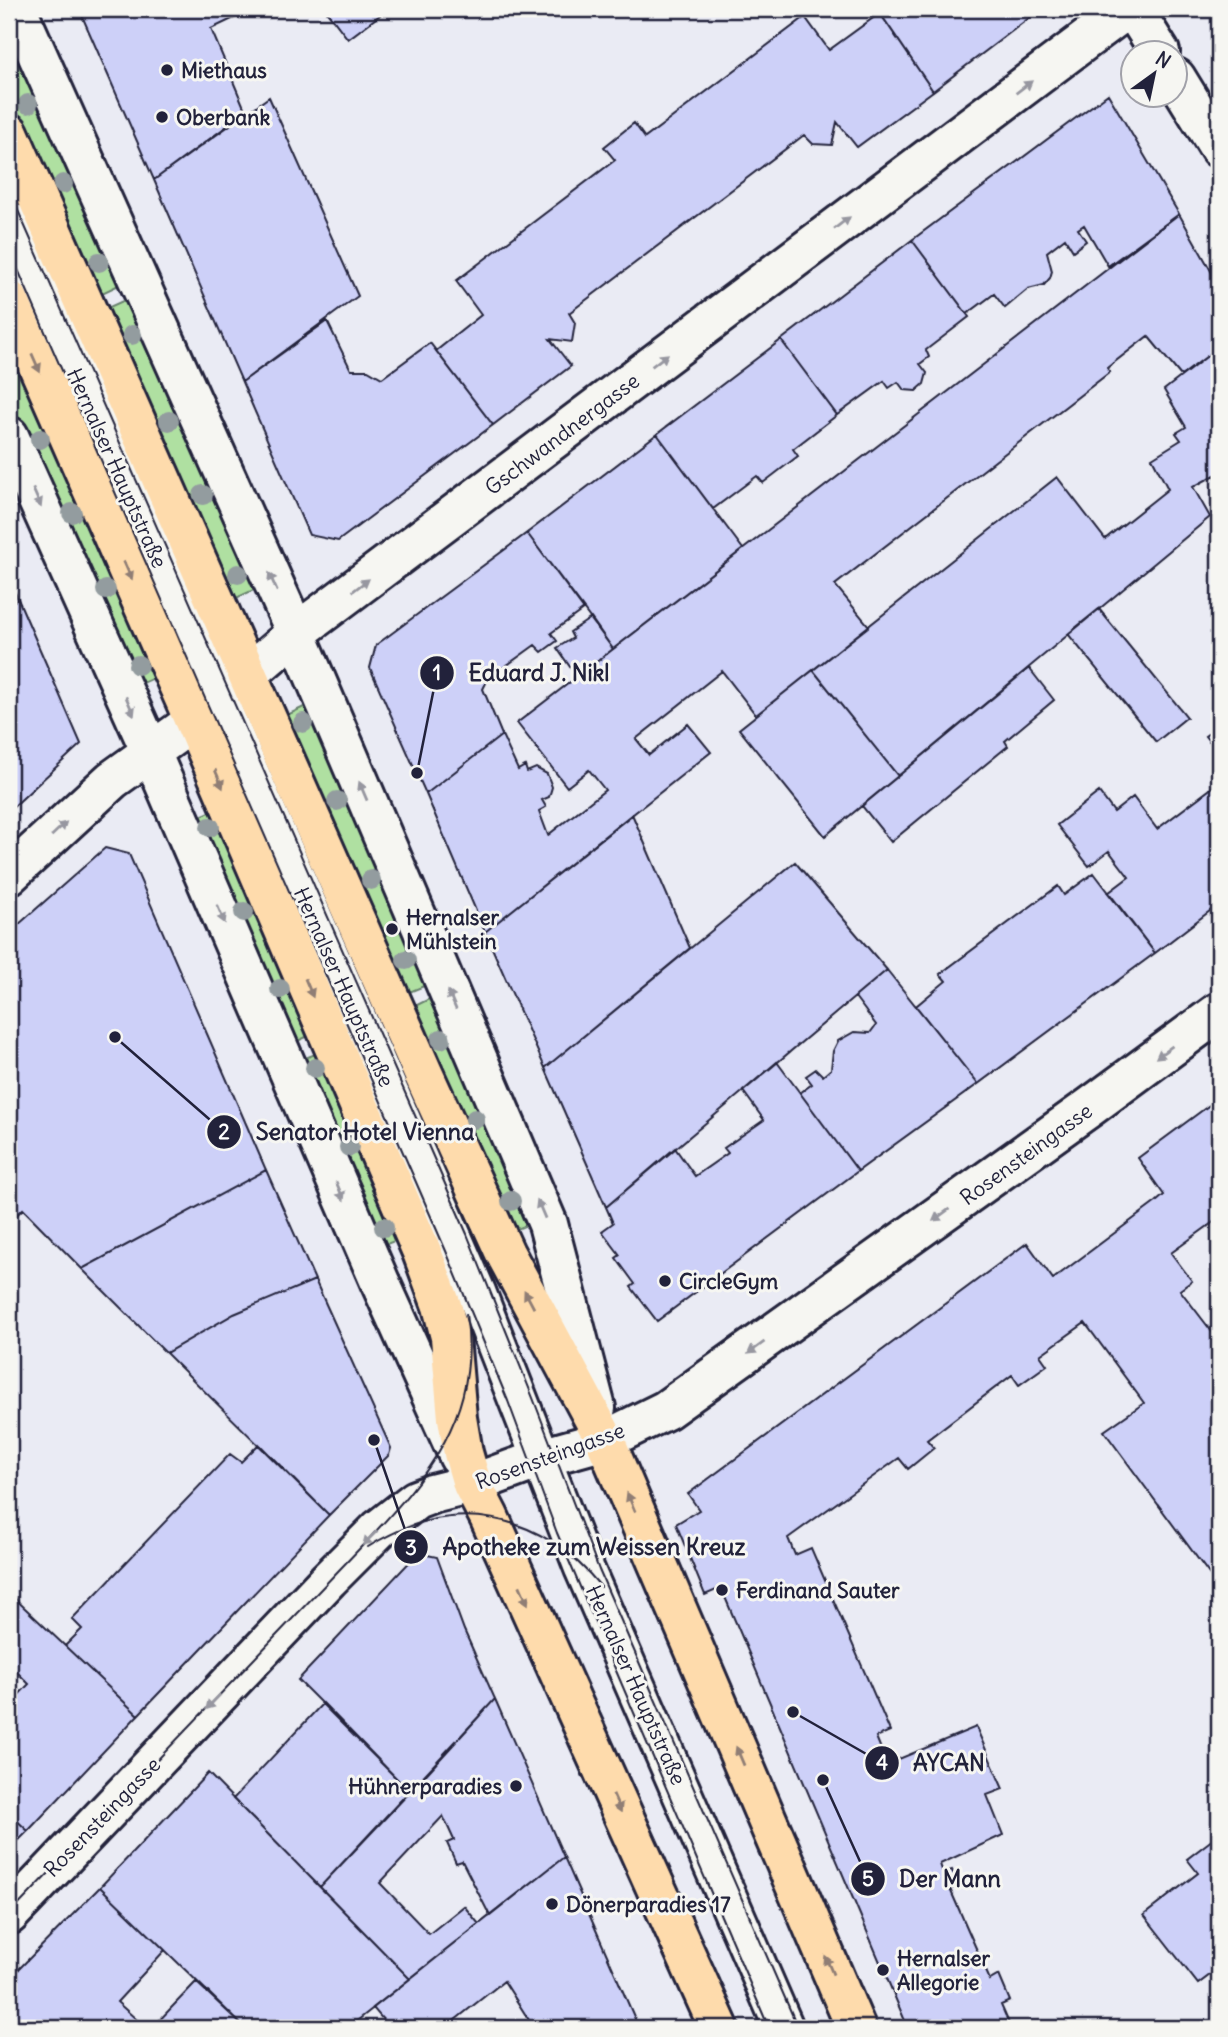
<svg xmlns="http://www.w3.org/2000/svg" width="1228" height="2037" viewBox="0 0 1228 2037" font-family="Delius,sans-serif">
  <rect width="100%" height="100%" fill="#eaebf4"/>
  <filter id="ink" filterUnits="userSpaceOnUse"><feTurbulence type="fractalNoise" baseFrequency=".0143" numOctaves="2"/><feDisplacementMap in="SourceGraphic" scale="14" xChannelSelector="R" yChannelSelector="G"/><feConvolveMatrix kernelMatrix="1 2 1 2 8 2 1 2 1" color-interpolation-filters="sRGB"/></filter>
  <g filter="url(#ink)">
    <!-- green -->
    <path fill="#afe0a1" stroke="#68816e" stroke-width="2" d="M 9,32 L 121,284 L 98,295 L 9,93 Z
      M 127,299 L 256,589 L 234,599 L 105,309 Z
      M 13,351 L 156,677 L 136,686 L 9,406 L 9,353 Z
      M 308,705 L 429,984 L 407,993 L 287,715 Z
      M 212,811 L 311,1035 L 293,1043 L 196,818 Z
      M 435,996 L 534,1222 L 510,1232 L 413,1007 Z
      M 318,1053 L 400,1239 L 381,1246 L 300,1060 Z"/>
    <!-- building -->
    <path fill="#cdd0f8" stroke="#22223b" stroke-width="2" d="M 79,9 L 253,9 L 211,29 L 246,112 L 154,180 Z
      M 325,9 L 388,9 L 348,39 Z
      M 877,9 L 1041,9 L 933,91 Z
      M 880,13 L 933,91 L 857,147 L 837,122 L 832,145 L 813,144 L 804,135 L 569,313 L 575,323 L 572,342 L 550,339 L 571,366 L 493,425 L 436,351 L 481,315 L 456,281 L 615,160 L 604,147 L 634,123 L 645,138 L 805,17 L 829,50 Z
      M 1108,94 L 1179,214 L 1108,266 L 1084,225 L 1078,229 L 1086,241 L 1073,251 L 1065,238 L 1047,252 L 1052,271 L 1050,278 L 1044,285 L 1028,289 L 1005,308 L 994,294 L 967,314 L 912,240 Z
      M 269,97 L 358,296 L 242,382 L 154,180 Z
      M 1179,214 L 1219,285 L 1219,347 L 1181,376 L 1148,336 L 1107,368 L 1110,372 L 835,585 L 869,626 L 756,715 L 722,671 L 636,739 L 649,755 L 688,724 L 711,752 L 485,932 L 426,794 L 502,735 L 518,770 L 525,766 L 527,772 L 536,768 L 547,774 L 552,787 L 549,797 L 542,800 L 546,807 L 539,811 L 548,835 L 605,790 L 589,770 L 567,787 L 517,723 Z
      M 912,240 L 969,317 L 926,350 L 929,357 L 920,364 L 927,373 L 924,384 L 916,391 L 904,390 L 898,382 L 889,388 L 884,381 L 837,415 L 781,340 Z
      M 327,321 L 351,370 L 368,370 L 382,378 L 430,343 L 493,425 L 338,541 L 309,535 L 242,382 Z
      M 781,340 L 837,415 L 793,449 L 798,456 L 763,483 L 757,476 L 713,509 L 657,434 Z
      M 1219,347 L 1219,484 L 1215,475 L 1193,487 L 1210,517 L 898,776 L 813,670 L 1057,477 L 1105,539 L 1168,489 L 1152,458 L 1181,440 L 1176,433 L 1186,427 L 1164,390 Z
      M 657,434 L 743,549 L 613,649 L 527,533 Z
      M 527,533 L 584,609 L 551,633 L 557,641 L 542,652 L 535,645 L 488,679 L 483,689 L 502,735 L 426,794 L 370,668 L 376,645 Z
      M 9,579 L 18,599 L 9,604 Z
      M 18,599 L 81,744 L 11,809 L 9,807 L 9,604 Z
      M 1099,609 L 1187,717 L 1156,742 L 1068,634 Z
      M 591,618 L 613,649 L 577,677 L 557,648 L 573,638 L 570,632 Z
      M 1029,668 L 1054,700 L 1005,741 L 1008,746 L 891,842 L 862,806 Z
      M 813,670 L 898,776 L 825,836 L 739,729 Z
      M 1219,726 L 1219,754 L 1205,736 Z
      M 1213,787 L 1219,795 L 1219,904 L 1155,953 L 1108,893 L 1129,877 L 1109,851 L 1089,866 L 1057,825 L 1099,792 L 1114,812 L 1133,797 L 1157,829 Z
      M 632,814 L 690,948 L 545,1068 L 485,932 Z
      M 105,848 L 129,854 L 266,1170 L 82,1269 L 23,1209 L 9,1222 L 9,933 Z
      M 795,862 L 887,970 L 606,1207 L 545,1068 Z
      M 1094,873 L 1155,953 L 978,1084 L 916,1006 L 946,981 L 940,974 L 1058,886 L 1064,895 Z
      M 887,970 L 978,1084 L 858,1171 L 800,1093 L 812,1084 L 806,1076 L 816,1069 L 823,1076 L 831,1069 L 833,1051 L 838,1041 L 854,1032 L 870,1033 L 876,1025 L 855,997 Z
      M 777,1062 L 858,1171 L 657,1321 L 631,1287 L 635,1284 L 616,1258 L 620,1255 L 602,1231 L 613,1223 L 606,1207 L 675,1148 L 695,1176 L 728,1153 L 724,1148 L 764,1120 L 743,1091 Z
      M 1219,1098 L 1219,1218 L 1171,1253 L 1192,1281 L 1180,1290 L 1219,1341 L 1219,1579 L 1215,1582 L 1104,1431 L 1144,1403 L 1085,1323 L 1040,1355 L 1047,1365 L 1019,1385 L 1012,1375 L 927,1440 L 934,1448 L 908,1469 L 899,1458 L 788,1538 L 795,1555 L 811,1548 L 890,1731 L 876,1737 L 887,1764 L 976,1727 L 1003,1789 L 987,1795 L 1003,1835 L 940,1864 L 943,1873 L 952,1870 L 958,1886 L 950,1889 L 990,1980 L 999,1975 L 1010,2001 L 1001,2005 L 1011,2028 L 908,2028 L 722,1590 L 721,1588 L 705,1595 L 676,1524 L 699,1510 L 688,1494 L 1027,1243 L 1053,1279 L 1156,1202 L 1164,1195 L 1138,1158 Z
      M 266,1170 L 315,1280 L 234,1314 L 166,1353 L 82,1269 Z
      M 315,1280 L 391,1448 L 389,1455 L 329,1515 L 166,1353 L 234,1314 Z
      M 259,1444 L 329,1515 L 138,1715 L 65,1646 L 82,1629 L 72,1619 L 230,1454 L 241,1462 Z
      M 418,1553 L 437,1557 L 464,1630 L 495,1699 L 410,1792 L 298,1680 Z
      M 9,1593 L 138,1715 L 28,1831 L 9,1813 L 9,1705 L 29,1684 L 9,1664 Z
      M 495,1699 L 564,1857 L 490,1916 L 462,1861 L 456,1863 L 447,1843 L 454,1840 L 443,1816 L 380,1883 L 429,1934 L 464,1906 L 479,1924 L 410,1979 L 320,1887 Z
      M 323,1703 L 410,1792 L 320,1887 L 233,1799 Z
      M 208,1773 L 410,1979 L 348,2028 L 245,2028 L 100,1887 Z
      M 9,1813 L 28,1831 L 9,1850 Z
      M 1213,1839 L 1219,1846 L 1219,1968 L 1198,1984 L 1144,1915 L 1198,1873 L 1187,1859 Z
      M 564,1857 L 639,2028 L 534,2028 L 504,1981 L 445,2028 L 390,2028 L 373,2008 Z
      M 100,1887 L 165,1950 L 117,2002 L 146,2028 L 12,2028 L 9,2025 L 9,1979 Z
      M 196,1982 L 245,2028 L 152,2028 Z"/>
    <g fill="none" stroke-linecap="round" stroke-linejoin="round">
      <defs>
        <path id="minor" d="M 17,9 L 296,633 L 548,1224 L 596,1408
          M 1133,9 L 1160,52
          M 1176,78 L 1219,148
          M 9,221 L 476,1292 L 584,1568 L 784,2028
          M 9,436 L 150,750 L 380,1282 L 459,1457
          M 9,875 L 112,780 L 194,721 L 296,633 L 1127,9
          M 9,1915 L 329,1579 L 379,1529 L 416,1500 L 432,1494 L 472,1484 L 548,1456 L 605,1440 L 666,1410 L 1090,1107 L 1219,1012"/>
        <path id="major" d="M 9,133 L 423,1073 L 505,1253 L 605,1440 L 856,2028
          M 9,300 L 194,721 L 422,1252 L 442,1306 L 450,1337 L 457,1418 L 463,1453 L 472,1484 L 489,1517 L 719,2028"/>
      </defs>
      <!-- minor casing -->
      <use href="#minor" stroke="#22223b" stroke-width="44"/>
      <!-- major casing -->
      <use href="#major" stroke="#22223b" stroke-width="44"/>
      <!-- minor -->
      <use href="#minor" stroke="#f6f6f2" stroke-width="38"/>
      <!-- major -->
      <use href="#major" stroke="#fedbac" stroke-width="38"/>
      <!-- tram -->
      <path stroke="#22223b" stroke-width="2" d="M 9,190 L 467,1234 L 533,1398 L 599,1570 L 798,2028
        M 9,249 L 446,1251 L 508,1401 L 557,1533 L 769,2028
        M 368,1547 C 451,1495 539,1510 601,1587
        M 9,1915 L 363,1545 C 427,1477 482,1414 466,1314"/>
    </g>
    <!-- trees -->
    <g fill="#939c9f">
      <circle cx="28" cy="104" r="10"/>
      <circle cx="63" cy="184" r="10"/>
      <circle cx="99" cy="262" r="10"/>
      <circle cx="132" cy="335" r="10"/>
      <circle cx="169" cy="421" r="10"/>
      <circle cx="40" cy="439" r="10"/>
      <circle cx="203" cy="495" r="10"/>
      <circle cx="72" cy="513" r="10"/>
      <circle cx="238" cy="574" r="10"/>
      <circle cx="106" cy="590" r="10"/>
      <circle cx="138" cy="665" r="10"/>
      <circle cx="303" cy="723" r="10"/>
      <circle cx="337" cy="801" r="10"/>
      <circle cx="210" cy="827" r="10"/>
      <circle cx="371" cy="880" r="10"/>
      <circle cx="244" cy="912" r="10"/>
      <circle cx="406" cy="960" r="10"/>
      <circle cx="280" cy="989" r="10"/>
      <circle cx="441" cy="1039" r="10"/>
      <circle cx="315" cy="1068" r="10"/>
      <circle cx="475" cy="1119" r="10"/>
      <circle cx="349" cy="1147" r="10"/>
      <circle cx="511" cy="1201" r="10"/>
      <circle cx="384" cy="1227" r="10"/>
    </g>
    <!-- one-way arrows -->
    <defs><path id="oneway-solid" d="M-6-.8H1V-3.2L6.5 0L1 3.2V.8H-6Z" transform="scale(1.75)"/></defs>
    <g fill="#9797a0">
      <use href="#oneway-solid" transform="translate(1024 87) rotate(-37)"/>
      <use href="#oneway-solid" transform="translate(842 223) rotate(-37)"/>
      <use href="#oneway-solid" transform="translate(660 360) rotate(-37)"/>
      <use href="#oneway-solid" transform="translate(37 498) rotate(66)"/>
      <use href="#oneway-solid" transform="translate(273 582) rotate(-114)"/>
      <use href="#oneway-solid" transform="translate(361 585) rotate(-37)"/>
      <use href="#oneway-solid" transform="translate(130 706) rotate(66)"/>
      <use href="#oneway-solid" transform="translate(363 791) rotate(-113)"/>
      <use href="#oneway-solid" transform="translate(59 829) rotate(-43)"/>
      <use href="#oneway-solid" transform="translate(221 914) rotate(67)"/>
      <use href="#oneway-solid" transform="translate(452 1000) rotate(-113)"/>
      <use href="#oneway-solid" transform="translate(1164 1052) rotate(144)"/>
      <use href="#oneway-solid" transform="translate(340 1191) rotate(67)"/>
      <use href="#oneway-solid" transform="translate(541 1209) rotate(-113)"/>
      <use href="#oneway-solid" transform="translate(941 1215) rotate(144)"/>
      <use href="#oneway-solid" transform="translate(756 1348) rotate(144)"/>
      <use href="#oneway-solid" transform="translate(370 1538) rotate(135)"/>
      <use href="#oneway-solid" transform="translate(213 1702) rotate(134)"/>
    </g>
    <g fill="#907e74">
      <use href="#oneway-solid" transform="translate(36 363) rotate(66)"/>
      <use href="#oneway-solid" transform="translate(128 571) rotate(66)"/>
      <use href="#oneway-solid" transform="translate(219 779) rotate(67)"/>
      <use href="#oneway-solid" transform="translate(309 988) rotate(67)"/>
      <use href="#oneway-solid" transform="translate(529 1299) rotate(-118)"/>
      <use href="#oneway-solid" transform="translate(631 1502) rotate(-113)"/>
      <use href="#oneway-solid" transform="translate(524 1595) rotate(66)"/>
      <use href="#oneway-solid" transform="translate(740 1756) rotate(-113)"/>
      <use href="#oneway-solid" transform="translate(617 1803) rotate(66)"/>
      <use href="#oneway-solid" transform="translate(829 1965) rotate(-113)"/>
    </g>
  </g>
  <!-- markers -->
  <g fill="#22223b" stroke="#f6f6f2" stroke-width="2.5">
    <circle cx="167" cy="70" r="7"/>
    <circle cx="162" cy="117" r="7"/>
    <circle cx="392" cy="929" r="7"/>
    <circle cx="665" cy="1281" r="7"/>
    <circle cx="722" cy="1590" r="7"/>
    <circle cx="516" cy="1786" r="7"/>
    <circle cx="552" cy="1904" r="7"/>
    <circle cx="883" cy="1970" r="7"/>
  </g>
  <g text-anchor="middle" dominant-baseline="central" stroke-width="6" stroke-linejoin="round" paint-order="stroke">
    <!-- poi labels -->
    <g font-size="21" font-weight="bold" fill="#22223b" stroke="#f6f6f2" text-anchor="start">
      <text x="181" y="70">Miethaus</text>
      <text x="176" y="117">Oberbank</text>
      <text x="406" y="917">Hernalser<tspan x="406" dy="24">Mühlstein</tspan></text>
      <text x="679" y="1281">CircleGym</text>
      <text x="736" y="1590">Ferdinand Sauter</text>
      <text x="502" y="1786" text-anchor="end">Hühnerparadies</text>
      <text x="566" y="1904">Dönerparadies 17</text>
      <text x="897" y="1958">Hernalser<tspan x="897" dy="24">Allegorie</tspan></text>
    </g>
    <!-- street labels -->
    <g font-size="21" fill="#22223b" stroke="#f6f6f2">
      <text transform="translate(562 434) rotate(-37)">Gschwandnergasse</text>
      <text transform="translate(117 468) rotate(66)">Hernalser Hauptstraße</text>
      <text transform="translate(344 987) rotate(66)">Hernalser Hauptstraße</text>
      <text transform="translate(1026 1154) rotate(-36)">Rosensteingasse</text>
      <text transform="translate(550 1456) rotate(-20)">Rosensteingasse</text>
      <text transform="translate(636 1685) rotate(66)">Hernalser Hauptstraße</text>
      <text transform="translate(102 1817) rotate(-46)">Rosensteingasse</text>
    </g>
  </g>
  <!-- callouts -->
  <path fill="none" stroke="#22223b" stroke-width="2.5" d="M417 773L437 673M115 1037L224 1132M374 1440L411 1547M793 1712L882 1763M823 1780L868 1879"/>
  <g fill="#22223b" stroke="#f6f6f2" stroke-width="2.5">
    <circle cx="417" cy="773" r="7"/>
    <circle cx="115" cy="1037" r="7"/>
    <circle cx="374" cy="1440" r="7"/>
    <circle cx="793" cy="1712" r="7"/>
    <circle cx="823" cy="1780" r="7"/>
    <circle cx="437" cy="673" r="18"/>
    <circle cx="224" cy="1132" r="18"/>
    <circle cx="411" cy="1547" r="18"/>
    <circle cx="882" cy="1763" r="18"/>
    <circle cx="868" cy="1879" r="18"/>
  </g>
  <g font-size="21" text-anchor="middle" font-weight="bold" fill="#fff">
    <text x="437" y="680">1</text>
    <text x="224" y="1139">2</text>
    <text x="411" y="1555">3</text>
    <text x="882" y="1770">4</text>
    <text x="868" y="1886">5</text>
  </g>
  <g font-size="23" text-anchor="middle" font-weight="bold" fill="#22223b" stroke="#f6f6f2" stroke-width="6" stroke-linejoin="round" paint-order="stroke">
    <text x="539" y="681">Eduard J. Nikl</text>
    <text x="365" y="1140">Senator Hotel Vienna</text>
    <text x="594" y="1555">Apotheke zum Weissen Kreuz</text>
    <text x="949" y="1771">AYCAN</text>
    <text x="950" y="1887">Der Mann</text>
  </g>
  <!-- margin -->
  <rect width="1228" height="2037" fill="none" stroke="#f6f6f2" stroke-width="35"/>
  <rect x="18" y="18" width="1193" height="2002" fill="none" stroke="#22223b" stroke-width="2.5" filter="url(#ink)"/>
  <!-- north arrow -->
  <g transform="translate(1154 74) rotate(33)"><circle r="33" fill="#f6f6f2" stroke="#a1a1a9" stroke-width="2"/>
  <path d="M0-5L12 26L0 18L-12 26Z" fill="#22223b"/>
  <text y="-10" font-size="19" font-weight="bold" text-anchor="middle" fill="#22223b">N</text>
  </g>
</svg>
